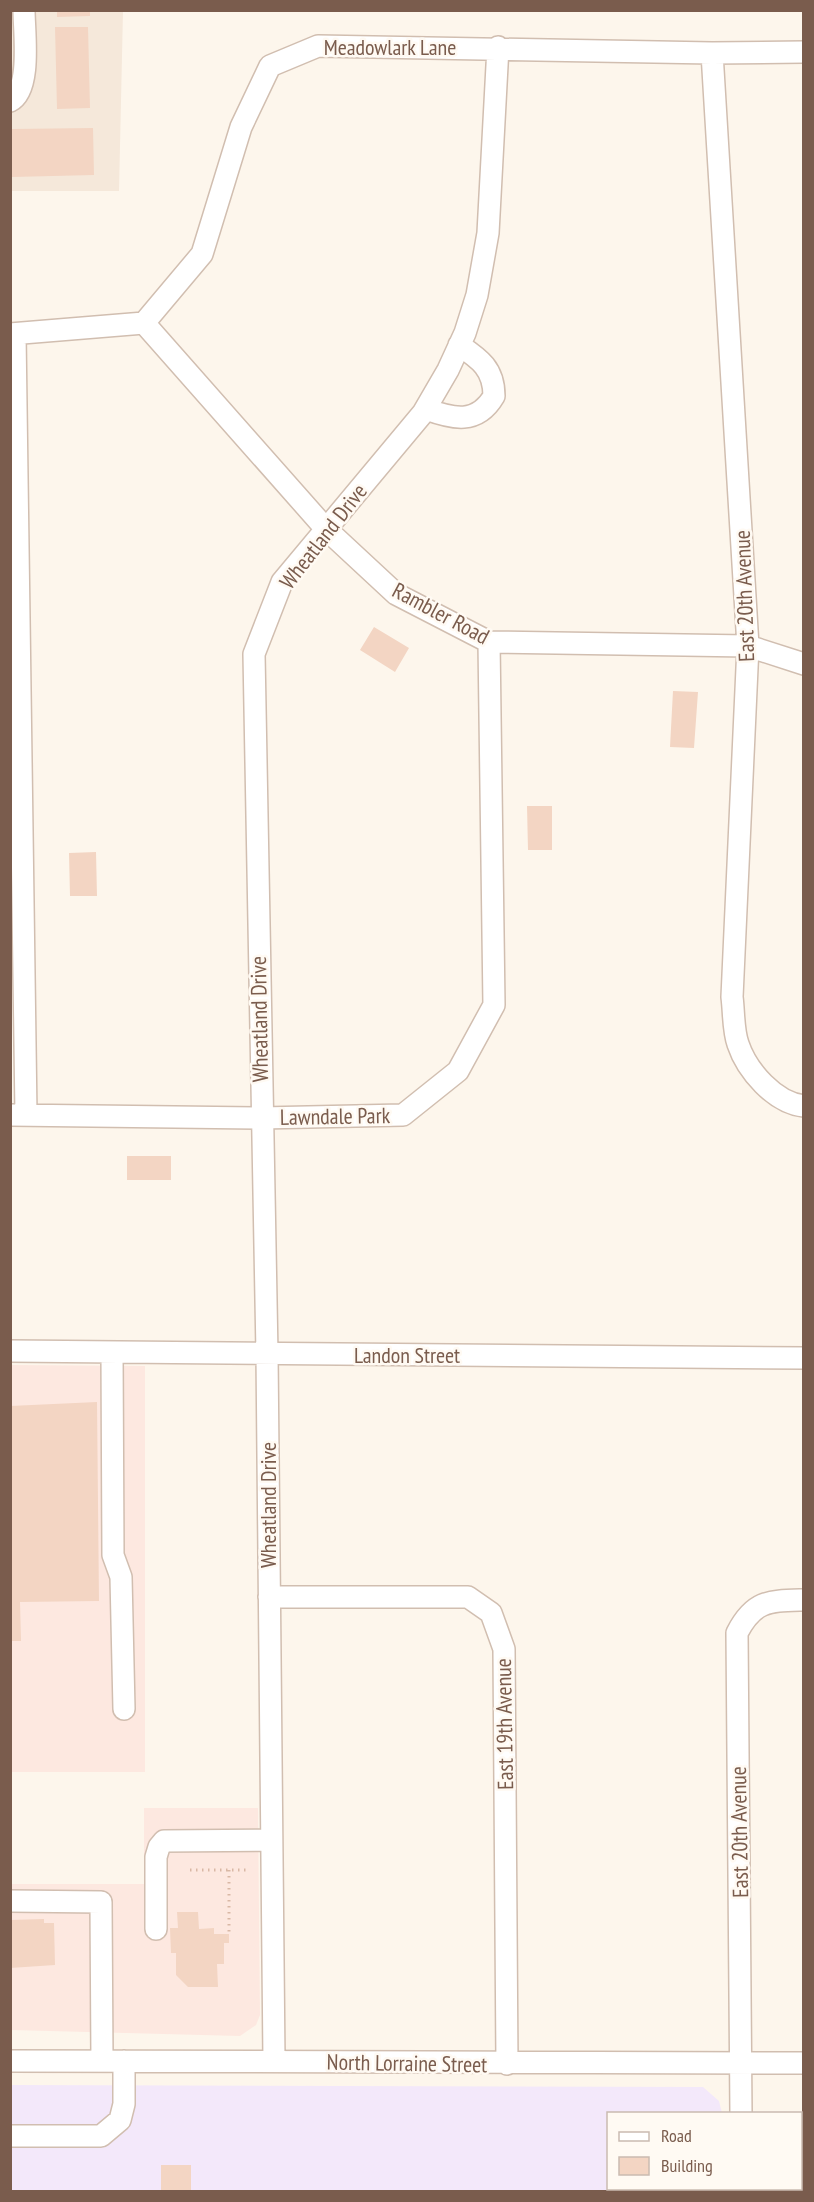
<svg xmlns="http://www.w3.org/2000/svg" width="814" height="2202" viewBox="0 0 814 2202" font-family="'PT Sans Narrow',sans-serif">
  <rect width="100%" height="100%" fill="#fdf6ec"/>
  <!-- residential -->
  <path fill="#f5e8da" d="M 11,11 L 123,11 L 119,191 L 11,191 Z"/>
  <!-- commercial -->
  <path fill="#fde8e0" d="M 11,1365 L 145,1366 L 145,1772 L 11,1772 Z
    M 144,1808 L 258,1808 L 260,2015 L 256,2025 L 240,2036 L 11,2030 L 11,1884 L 144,1884 Z"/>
  <!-- education -->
  <path fill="#f3e8fa" d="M 11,2085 L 703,2087 L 719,2101 L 722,2113 L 608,2114 L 608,2188 L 723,2188 L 723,2191 L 11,2192 Z"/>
  <!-- building -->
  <path fill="#f3d5c3" d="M 57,10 L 90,10 L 90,16 L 57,17 Z
    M 55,27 L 88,27 L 90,108 L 57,109 Z
    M 93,128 L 94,175 L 12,177 L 12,129 Z
    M 374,627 L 409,648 L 395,672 L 360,650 Z
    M 673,691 L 698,692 L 694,748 L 670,747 Z
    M 527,806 L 552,806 L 552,850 L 528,850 Z
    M 96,852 L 97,896 L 70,896 L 69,853 Z
    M 127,1156 L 171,1156 L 171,1180 L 127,1180 Z
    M 97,1402 L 99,1601 L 20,1602 L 21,1641 L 10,1641 L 10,1406 Z
    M 177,1912 L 198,1912 L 199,1929 L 214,1928 L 214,1934 L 229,1934 L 229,1943 L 224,1943 L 224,1964 L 217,1964 L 218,1987 L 188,1987 L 176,1975 L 176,1953 L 171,1953 L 170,1928 L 178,1928 Z
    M 44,1919 L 44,1923 L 54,1923 L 55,1965 L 10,1968 L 10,1920 Z
    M 161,2165 L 191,2165 L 191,2192 L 161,2192 Z"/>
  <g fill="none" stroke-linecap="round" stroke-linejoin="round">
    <defs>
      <path id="minor" d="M 712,53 L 748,646 L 732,997 C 734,1012 733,1030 738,1044 C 747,1071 775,1103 804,1106
        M 10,101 C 32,90 24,32 24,10
        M 144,323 L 202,254 L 241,127 L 270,66 L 318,46 L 712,53 L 804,52
        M 144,323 L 326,529 L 396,594 L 489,642 L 748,646 L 804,664
        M 10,334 L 144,323
        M 15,334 L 26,1115
        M 426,409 C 453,419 477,425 494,396 C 494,369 480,359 459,345
        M 10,1115 L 261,1118 L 403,1115 L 458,1071 L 494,1005 L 489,642
        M 10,1351 L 804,1358
        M 112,1352 L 113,1555 L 121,1577 L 124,1709
        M 269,1597 L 468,1597 L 491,1613 L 504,1649 L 507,2064
        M 10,1901 L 101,1902 L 102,2061
        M 156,1929 L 156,1857 L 159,1847 L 164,1841 L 271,1840
        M 10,2061 L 804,2063
        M 274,2061 L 267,1354 L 254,654 L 282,582 L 423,413 L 448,370 L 465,333 L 477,295 L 488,233 L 498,47
        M 741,2114 L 737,1633 C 754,1600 769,1601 804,1600
        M 10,2136 L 101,2136 L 120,2120 L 124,2104 L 124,2061
        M 741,2188 L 741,2192"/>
    </defs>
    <!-- minor casing -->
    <use href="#minor" stroke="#d1beb0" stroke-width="24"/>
    <!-- path -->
    <path stroke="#d9b8a5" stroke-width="3" stroke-dasharray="1.5 4.5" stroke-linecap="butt" d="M 190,1870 L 249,1870
      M 229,1870 L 229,1933"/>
    <!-- minor -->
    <use href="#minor" stroke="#fff" stroke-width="21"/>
  </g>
  <g text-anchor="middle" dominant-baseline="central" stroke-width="5" stroke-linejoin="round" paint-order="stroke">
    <!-- street labels -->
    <g font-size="22" fill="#7a5c4d" stroke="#fffaf3">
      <text x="390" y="47">Meadowlark Lane</text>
      <text transform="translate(323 536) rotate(-52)">Wheatland Drive</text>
      <text transform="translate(744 596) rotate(-92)">East 20th Avenue</text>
      <text transform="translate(441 613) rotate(28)">Rambler Road</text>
      <text transform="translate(259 1019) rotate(-91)">Wheatland Drive</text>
      <text transform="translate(335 1116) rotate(-1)">Lawndale Park</text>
      <text x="407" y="1355">Landon Street</text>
      <text transform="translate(268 1505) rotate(-90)">Wheatland Drive</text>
      <text transform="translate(504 1724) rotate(-91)">East 19th Avenue</text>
      <text transform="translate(739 1832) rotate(-91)">East 20th Avenue</text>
      <text transform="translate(407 2063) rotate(1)">North Lorraine Street</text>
    </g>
  </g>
  <!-- border -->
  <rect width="814" height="2202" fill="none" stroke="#7a5c4d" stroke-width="24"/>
  <!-- legend -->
  <rect x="607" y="2112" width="195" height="78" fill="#fffaf3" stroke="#cabbb1" stroke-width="1.5"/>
  <rect x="619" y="2132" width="30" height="9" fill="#ffffff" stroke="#cabbb1" stroke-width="1.5"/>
  <text x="661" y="2142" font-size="18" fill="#7a5c4d">Road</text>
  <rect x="619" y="2157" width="30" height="18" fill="#f3d5c3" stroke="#cabbb1" stroke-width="1.5"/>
  <text x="661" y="2172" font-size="18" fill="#7a5c4d">Building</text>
</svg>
